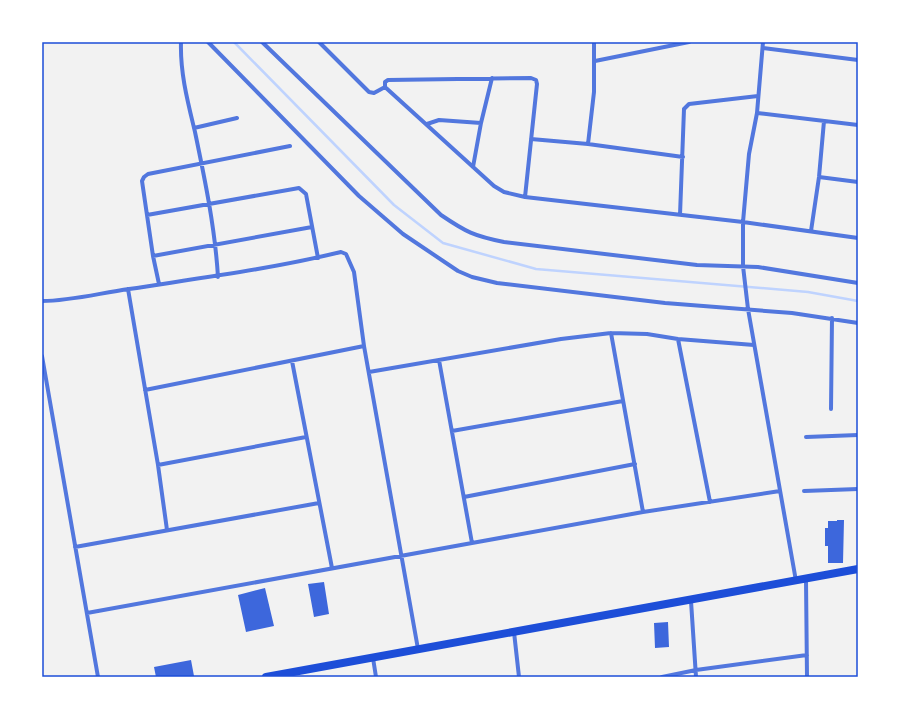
<svg xmlns="http://www.w3.org/2000/svg" width="900" height="719" viewBox="0 0 900 719" font-family="Roboto,sans-serif">
  <rect width="100%" height="100%" fill="#f2f2f2"/>
  <g fill="none" stroke-linecap="round" stroke-linejoin="round">
    <!-- stream -->
    <path stroke="#bfd3fe" stroke-width="2.5" d="M 234,42 L 394,205 L 443,243 L 536,269 L 808,292 L 858,301"/>
  </g>
  <!-- building -->
  <path fill="#3d67dc" d="M 837,520 L 844,520 L 843,563 L 828,563 L 828,546 L 825,546 L 825,528 L 828,528 L 828,521 L 837,521 Z
    M 324,582 L 329,614 L 314,617 L 308,584 Z
    M 265,588 L 274,626 L 246,632 L 238,595 Z
    M 668,622 L 669,647 L 655,648 L 654,623 Z
    M 191,660 L 194,676 L 156,677 L 154,667 Z"/>
  <g fill="none" stroke-linecap="round" stroke-linejoin="round">
    <!-- minor -->
    <path stroke="#5277de" stroke-width="4" d="M 181,42 C 180,73 188,103 195,132 C 205,180 215,228 218,277
      M 208,42 L 359,196 L 403,234 L 458,271 L 472,277 L 497,283 L 665,303 L 792,313 L 858,323
      M 262,42 L 441,215 C 466,232 474,236 504,242 L 697,265 L 758,267 L 858,283
      M 319,42 L 369,92 L 374,93 L 385,87
      M 763,42 L 757,113 L 749,154 L 743,222 L 743,266 L 748,309 L 796,581
      M 763,48 L 858,60
      M 595,61 L 689,42
      M 757,113 L 858,125
      M 427,124 L 439,120 L 481,123
      M 194,128 L 237,118
      M 531,139 L 588,144 L 683,157
      M 588,144 L 594,92 L 594,42
      M 473,167 L 481,123 L 492,78
      M 819,177 L 858,182
      M 525,197 L 537,84 L 536,80 L 531,78 L 388,80 L 385,82 L 385,87 L 494,186 L 504,192 L 525,197 L 743,222 L 858,238
      M 147,215 L 299,188 L 306,194 L 318,258
      M 680,215 L 684,109 L 689,104 L 758,96
      M 811,231 L 819,177 L 824,121
      M 153,256 L 312,227
      M 159,284 L 153,256 L 142,181 L 144,177 L 148,174 L 290,146
      M 128,289 L 158,465 L 167,530
      M 42,301 C 71,301 100,293 129,289 C 200,278 271,269 341,252 L 346,254 L 354,272 L 364,346 L 418,649
      M 611,333 L 643,512
      M 678,339 L 710,502
      M 42,356 L 98,677
      M 439,360 L 472,543 L 643,512 L 780,491
      M 292,361 L 332,568
      M 369,372 L 561,339 L 611,333 L 647,334 L 678,339 L 754,345
      M 145,390 L 364,346
      M 831,409 L 832,318
      M 452,431 L 623,401
      M 806,437 L 858,435
      M 158,465 L 306,437
      M 804,491 L 858,489
      M 464,497 L 635,464
      M 75,547 L 319,503
      M 806,580 L 807,677
      M 691,601 L 696,677
      M 87,613 L 472,543
      M 514,632 L 519,677
      M 373,658 L 376,677
      M 662,677 L 696,670 L 807,655"/>
    <!-- secondary -->
    <path stroke="#1d4ed8" stroke-width="8" d="M 266,677 L 858,569"/>
  </g>
  <!-- border -->
  <rect width="900" height="719" fill="none" stroke="#ffffff" stroke-width="86"/>
  <rect x="43" y="43" width="814" height="633" fill="none" stroke="#1d4ed8" stroke-width="1.5"/>
</svg>
